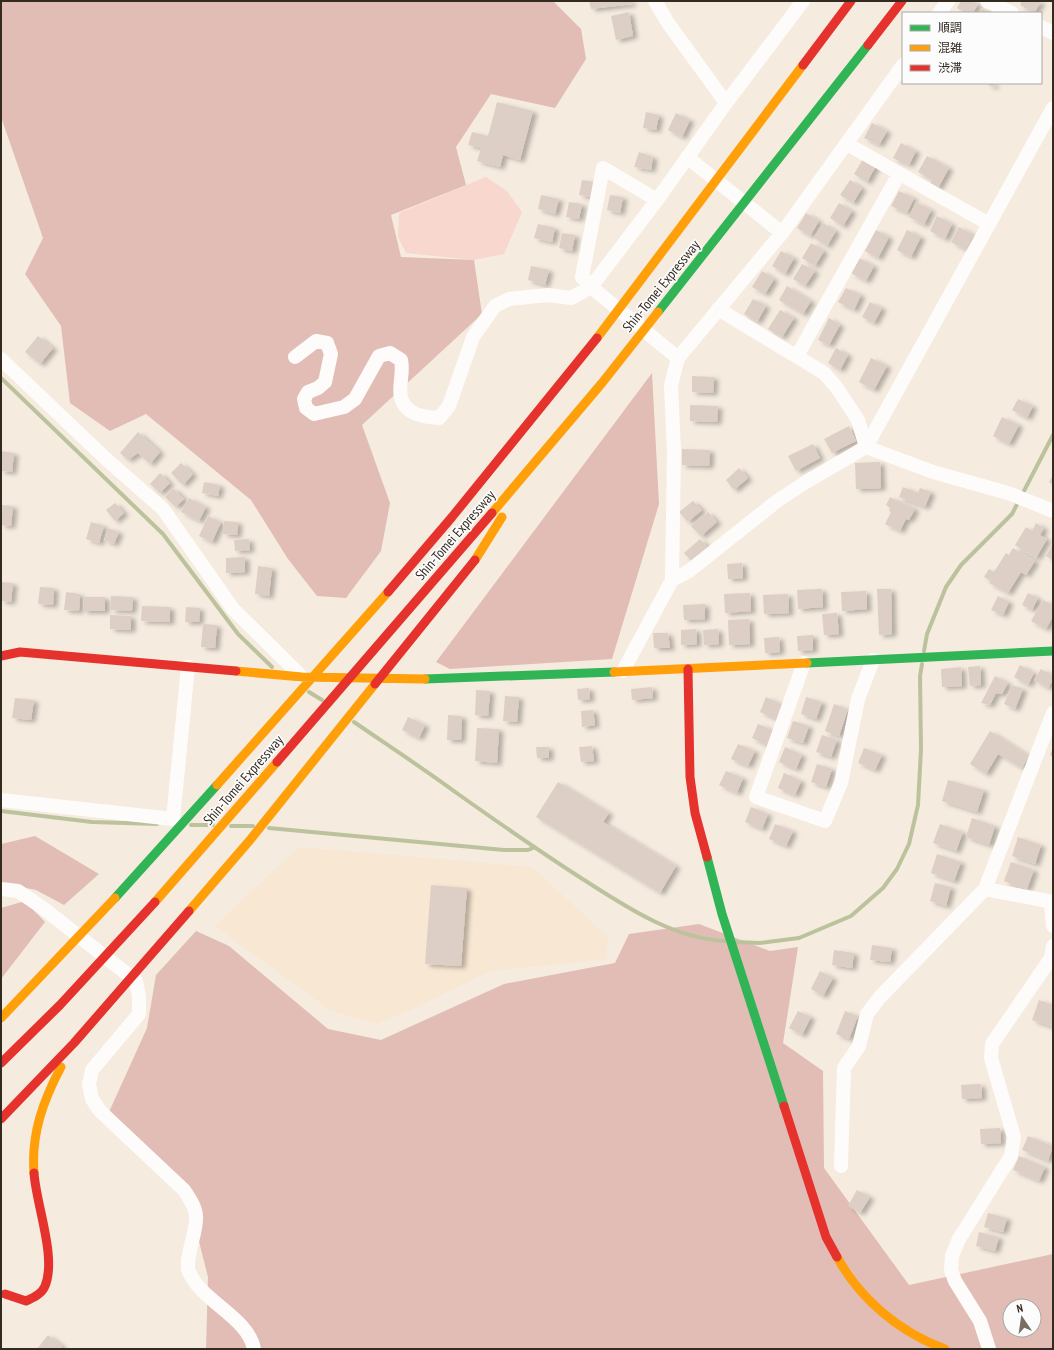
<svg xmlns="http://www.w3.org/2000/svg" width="1054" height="1350" viewBox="0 0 1054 1350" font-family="'PT Sans Narrow','Noto Sans JP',sans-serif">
  <defs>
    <filter id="shadow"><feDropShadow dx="4.5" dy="2.5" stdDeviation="2" flood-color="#0004"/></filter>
  </defs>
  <rect width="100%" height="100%" fill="#f5ebdf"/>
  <!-- built -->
  <path fill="#f8e7d2" d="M 299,847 L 532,867 L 608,937 L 606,959 L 490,971 L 408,1011 L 376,1024 L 330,1010 L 215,926 Z"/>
  <!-- green -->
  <path fill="#f7d7ce" d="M 486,177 L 507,191 L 522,212 L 504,254 L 474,260 L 406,253 L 398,237 L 399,213 Z"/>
  <!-- forest -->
  <path fill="#e1bdb5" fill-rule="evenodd" d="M 1,1 L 553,1 L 581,29 L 586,59 L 555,108 L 491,94 L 456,147 L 466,185 L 391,215 L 401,257 L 474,260 L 482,314 L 362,425 L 390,503 L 381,551 L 346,598 L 317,596 L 288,559 L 251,500 L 146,414 L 110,431 L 70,403 L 61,326 L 25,274 L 43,238 L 1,117 Z
    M 652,373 L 659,504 L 612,659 L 450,669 L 436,662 Z
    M 35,836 L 99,874 L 64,905 L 36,890 L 1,883 L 1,844 Z
    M 25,901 L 45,922 L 1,979 L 1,908 Z
    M 699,924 L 770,951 L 798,947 L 783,1043 L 823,1071 L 824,1168 L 909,1285 L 1053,1254 L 1053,1349 L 206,1349 L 208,1277 L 184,1182 L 109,1112 L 147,1028 L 156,975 L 196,931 L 229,946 L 328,1029 L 381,1040 L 504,984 L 615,963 L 629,934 ZM 1010,1306 L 1034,1306 L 1034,1330 L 1010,1330 Z"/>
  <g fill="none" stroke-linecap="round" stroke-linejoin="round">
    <!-- stream -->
    <path stroke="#bcc29c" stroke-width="4" d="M 1,378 L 163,534 L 238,634 L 272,667
      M 924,651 L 927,634 L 946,587 L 961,565 L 1012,514 L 1053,435
      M 309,692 L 322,700
      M 354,722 C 389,746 424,769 458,794 C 499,823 539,851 581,878 C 625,906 671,938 725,941
      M 1,811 L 92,822 L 157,824
      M 191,825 L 213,825
      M 231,826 L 253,826
      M 269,828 L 504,850 L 528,850 L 533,848
      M 736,942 L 760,943 L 799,938 L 851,916 L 883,888 L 897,869 L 909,844 L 918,805 L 921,749 L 920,676 L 922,664"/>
  </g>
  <!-- building -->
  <path fill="#ddcfc5" filter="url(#shadow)" d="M 589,1 L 631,1 L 632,4 L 591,9 Z
    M 961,1 L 972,1 L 978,4 L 973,13 L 966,13 L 957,8 Z
    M 1022,1 L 1040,1 L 1041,2 L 1034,13 L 1020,5 Z
    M 982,8 L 991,13 L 980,13 Z
    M 629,12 L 633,36 L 616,40 L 611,16 Z
    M 985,83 L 995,83 L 993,87 Z
    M 497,102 L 533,111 L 520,160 L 503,155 L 500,167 L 477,161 L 481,148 L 468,145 L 472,132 L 488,136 Z
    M 646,112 L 659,115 L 656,130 L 643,128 Z
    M 676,113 L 690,120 L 682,137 L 668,130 Z
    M 872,123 L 887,131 L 879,145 L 864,138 Z
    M 901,143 L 916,151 L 909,165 L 893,158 Z
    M 639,152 L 653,157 L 651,170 L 634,167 Z
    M 927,156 L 949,168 L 938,188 L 930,183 L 932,180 L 918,172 Z
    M 863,159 L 876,166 L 867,182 L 854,174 Z
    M 582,180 L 595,182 L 592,197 L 579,195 Z
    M 850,180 L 862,188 L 853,203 L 840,195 Z
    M 899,191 L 914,198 L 907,213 L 891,206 Z
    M 541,195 L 559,199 L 555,214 L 538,209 Z
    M 610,195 L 623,197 L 620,213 L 607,210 Z
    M 569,202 L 582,204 L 579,219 L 566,217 Z
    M 916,202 L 931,210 L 924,225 L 909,217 Z
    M 839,203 L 852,211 L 843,226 L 830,218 Z
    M 806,213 L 819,221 L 810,236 L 797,228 Z
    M 937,216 L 952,224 L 945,239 L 930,231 Z
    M 823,223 L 836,231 L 827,246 L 814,238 Z
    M 538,224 L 555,228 L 552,242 L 534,238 Z
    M 959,227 L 974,235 L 966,250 L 951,242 Z
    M 876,230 L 889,237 L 878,258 L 865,251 Z
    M 907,230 L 921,237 L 911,257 L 897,250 Z
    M 562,233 L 575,235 L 572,251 L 559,248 Z
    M 811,243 L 824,251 L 815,266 L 802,258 Z
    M 781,251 L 794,258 L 785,274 L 772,266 Z
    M 859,258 L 874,266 L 866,281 L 851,273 Z
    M 802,264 L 815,271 L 805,286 L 793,279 Z
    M 531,266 L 549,270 L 545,285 L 528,280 Z
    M 762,271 L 774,279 L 765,294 L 752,287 Z
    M 787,286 L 811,301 L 803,314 L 779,300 Z
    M 846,288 L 861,295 L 854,310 L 838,302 Z
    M 753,299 L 766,306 L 757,322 L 744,314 Z
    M 870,302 L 882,308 L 874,323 L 862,317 Z
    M 780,310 L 794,318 L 782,337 L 768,329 Z
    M 829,318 L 840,325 L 829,345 L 818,340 Z
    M 38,336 L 53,348 L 40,364 L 25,352 Z
    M 836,348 L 848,355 L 840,370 L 828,363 Z
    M 871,358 L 887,366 L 874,390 L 859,382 Z
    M 692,376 L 714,377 L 713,393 L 692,392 Z
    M 1018,399 L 1033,406 L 1027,418 L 1012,410 Z
    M 690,405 L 718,406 L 717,422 L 690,421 Z
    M 1002,417 L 1019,425 L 1009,444 L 993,436 Z
    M 849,426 L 856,441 L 832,453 L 824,439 Z
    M 138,432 L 160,452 L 150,464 L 138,453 L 128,460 L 120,453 Z
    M 813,444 L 820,458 L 796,471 L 788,456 Z
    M 682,449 L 710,450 L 709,466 L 682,465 Z
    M 1,451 L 14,453 L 12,472 L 1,471 Z
    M 880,462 L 881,488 L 856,489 L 855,463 Z
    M 181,463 L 193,474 L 183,485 L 171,473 Z
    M 739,468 L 748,478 L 734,490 L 726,480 Z
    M 160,473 L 170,483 L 160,493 L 150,484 Z
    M 1053,475 L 1053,485 L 1049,482 Z
    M 204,482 L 220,485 L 218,496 L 202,493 Z
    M 903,487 L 918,493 L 920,488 L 931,492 L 925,507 L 899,497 Z
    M 173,488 L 184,499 L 176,507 L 165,497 Z
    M 890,497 L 915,509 L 909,520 L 906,519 L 900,531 L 885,524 L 891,512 L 889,511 L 890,508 L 886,505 Z
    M 189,498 L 206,507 L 199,521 L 181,512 Z
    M 693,501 L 702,510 L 688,522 L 679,512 Z
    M 115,503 L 124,513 L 115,521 L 106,510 Z
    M 1,505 L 13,506 L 11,526 L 1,525 Z
    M 708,512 L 717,522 L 701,536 L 691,526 Z
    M 208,516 L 221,522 L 212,542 L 199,536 Z
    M 224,521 L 238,522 L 237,535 L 223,534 Z
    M 91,522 L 104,526 L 99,543 L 86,539 Z
    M 1036,523 L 1044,528 L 1040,535 L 1047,539 L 1036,558 L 1015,545 L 1026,527 L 1032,531 Z
    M 108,528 L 119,532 L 114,544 L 104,540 Z
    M 249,539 L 250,550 L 235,551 L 234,540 Z
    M 700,539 L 709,549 L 693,563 L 684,553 Z
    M 1053,544 L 1053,560 L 1046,556 Z
    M 1013,548 L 1035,561 L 1026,575 L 1021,572 L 1008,593 L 989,583 L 991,581 L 984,577 L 989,569 L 994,572 L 1006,553 L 1009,555 Z
    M 245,557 L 245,572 L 226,573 L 226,558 Z
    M 742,563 L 743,578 L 728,579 L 727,564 Z
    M 258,566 L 272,568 L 269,596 L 255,594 Z
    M 1,582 L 13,583 L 11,602 L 1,601 Z
    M 40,587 L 54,588 L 53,605 L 38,604 Z
    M 822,589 L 823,607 L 798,609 L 797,590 Z
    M 877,589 L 891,589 L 892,634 L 879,635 Z
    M 866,591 L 867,609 L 842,611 L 841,592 Z
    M 66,592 L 80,594 L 79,611 L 64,610 Z
    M 750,593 L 751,611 L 725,613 L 724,594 Z
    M 1028,593 L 1038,598 L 1032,610 L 1022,605 Z
    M 788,594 L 789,613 L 764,614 L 763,595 Z
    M 111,596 L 133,597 L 132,611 L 111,610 Z
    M 998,596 L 1009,602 L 1003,615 L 991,610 Z
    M 84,597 L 105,597 L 105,611 L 83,611 Z
    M 1043,600 L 1053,605 L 1053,616 L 1046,629 L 1031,621 Z
    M 705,604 L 705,619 L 684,620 L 683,605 Z
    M 142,606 L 170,607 L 170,622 L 141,621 Z
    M 186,607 L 200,608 L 199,622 L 185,622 Z
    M 837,613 L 839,634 L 824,635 L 822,614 Z
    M 110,615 L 131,616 L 131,630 L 110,629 Z
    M 749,619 L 750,644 L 729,645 L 728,620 Z
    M 203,624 L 217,625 L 215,648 L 201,647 Z
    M 696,629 L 697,644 L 681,645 L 681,630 Z
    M 718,629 L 719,644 L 704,645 L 703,630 Z
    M 653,633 L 668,633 L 670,648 L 654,648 Z
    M 813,635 L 813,650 L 798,651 L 797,636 Z
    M 779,637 L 780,652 L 765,653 L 764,638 Z
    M 1020,665 L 1034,673 L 1028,685 L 1014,677 Z
    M 980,666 L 981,685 L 970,686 L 968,667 Z
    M 961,667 L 962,686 L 942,687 L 941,669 Z
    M 1041,669 L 1053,676 L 1053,680 L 1048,688 L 1034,680 Z
    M 995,676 L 1008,683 L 1002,694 L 996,693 L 990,705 L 981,703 Z
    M 1012,685 L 1023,689 L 1015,709 L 1004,704 Z
    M 652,687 L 653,698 L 632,700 L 631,689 Z
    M 589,688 L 590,699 L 578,700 L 577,689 Z
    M 476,690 L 490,691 L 488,716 L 475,715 Z
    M 505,696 L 519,697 L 517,722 L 503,721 Z
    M 766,697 L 783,705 L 777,719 L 760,712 Z
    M 806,697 L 822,702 L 816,719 L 801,714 Z
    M 15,698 L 34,700 L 31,720 L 12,718 Z
    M 834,704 L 848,709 L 839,736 L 825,731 Z
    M 593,710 L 595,725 L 582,727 L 581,711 Z
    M 448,715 L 462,716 L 461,740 L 447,740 Z
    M 408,717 L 425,725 L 419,738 L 402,730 Z
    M 793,721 L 809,726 L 803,743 L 787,738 Z
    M 758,724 L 775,731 L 769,746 L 752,738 Z
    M 477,728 L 499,729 L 497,763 L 475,761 Z
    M 990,731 L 1029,756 L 1022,768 L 998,754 L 986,774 L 970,764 Z
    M 822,735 L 837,740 L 831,757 L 816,752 Z
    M 738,744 L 755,751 L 748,766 L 731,759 Z
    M 592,746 L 594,761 L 581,762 L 579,747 Z
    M 536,747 L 549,747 L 549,758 L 537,758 Z
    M 785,747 L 802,755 L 796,769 L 779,762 Z
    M 1053,747 L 1053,757 L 1050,755 Z
    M 864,748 L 882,755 L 875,770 L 858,763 Z
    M 817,764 L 832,769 L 826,787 L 811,782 Z
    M 726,771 L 743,778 L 737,793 L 719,785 Z
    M 784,773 L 801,781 L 795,795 L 778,788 Z
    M 948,780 L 984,790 L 977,812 L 942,801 Z
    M 558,782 L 609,813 L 603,822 L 676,866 L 660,893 L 536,817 Z
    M 751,807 L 768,814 L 762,829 L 745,822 Z
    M 972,818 L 995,826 L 989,845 L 966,837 Z
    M 775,824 L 793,831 L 786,846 L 769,839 Z
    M 940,824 L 963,832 L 956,851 L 933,843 Z
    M 1018,837 L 1041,845 L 1035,864 L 1012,856 Z
    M 937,854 L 961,862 L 954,881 L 931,873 Z
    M 1011,862 L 1034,870 L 1027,889 L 1004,881 Z
    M 935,883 L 951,887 L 946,906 L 930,901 Z
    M 431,885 L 467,888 L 461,966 L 425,964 Z
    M 872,945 L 892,948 L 890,962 L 870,960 Z
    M 834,950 L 854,953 L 852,968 L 832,965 Z
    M 820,971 L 833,978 L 823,996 L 811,989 Z
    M 1039,1000 L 1053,1005 L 1053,1027 L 1032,1020 Z
    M 798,1011 L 811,1017 L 802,1035 L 789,1028 Z
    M 845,1011 L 858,1016 L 849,1039 L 836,1034 Z
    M 981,1084 L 982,1098 L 962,1099 L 961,1085 Z
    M 1000,1128 L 1001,1143 L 981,1144 L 980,1129 Z
    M 1028,1136 L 1053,1146 L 1048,1161 L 1022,1150 Z
    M 1019,1156 L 1045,1167 L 1039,1181 L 1013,1170 Z
    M 857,1190 L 870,1197 L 860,1213 L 848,1206 Z
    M 988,1213 L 1007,1218 L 1003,1232 L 984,1227 Z
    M 979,1232 L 999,1237 L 995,1251 L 976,1246 Z
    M 48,1335 L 62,1346 L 60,1349 L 37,1349 Z"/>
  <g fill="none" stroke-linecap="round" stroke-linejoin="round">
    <!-- street -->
    <path stroke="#fefcfa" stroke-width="14" d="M 655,1 L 668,23 L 726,103
      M 987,1 L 1012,13
      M 939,13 L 948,1
      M 1041,27 L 1053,33
      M 847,144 L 989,224
      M 687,157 L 782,233
      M 718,309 L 824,373 L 837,388 L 858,420 L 866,447
      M 797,356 L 899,174
      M 295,357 L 316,341 L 327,343 L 331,354 L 325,382 L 318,388 L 308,392 L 304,399 L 306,408 L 314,414 L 344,407 L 355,399 L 379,356 L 390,353 L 401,360 C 404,373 398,386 401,397 C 405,415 424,417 439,418 L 449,406 L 473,337 L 495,306 L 509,299 L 548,295 L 571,298 L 591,287 L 657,200 L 726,103 L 803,1
      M 678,358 L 782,233 L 903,65
      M 1,359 L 106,459 L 163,509 L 233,609 L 302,677
      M 866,447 L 933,472 L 1008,493 L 1053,511
      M 672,580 L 689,571 L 777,501 L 806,482 L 866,447 L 1053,108
      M 804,663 L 756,797 L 825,821 L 841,783 L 858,699 L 873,660
      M 623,671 L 672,580 L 674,451 L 671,385 L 678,358 L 591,287 L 582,277 L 603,168 L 657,200
      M 1,800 L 173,819 L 188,667
      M 1,889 L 18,891 L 43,908 L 136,981 L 139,996 L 139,1014 L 92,1070 L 89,1085 L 92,1099 L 100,1111 L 184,1190 C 189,1198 196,1207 196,1217 C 197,1233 184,1259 189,1272 C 202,1302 248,1317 254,1349
      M 985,889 L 1053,902
      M 1051,903 L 1053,926
      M 841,1166 L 844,1068 L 859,1046 L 867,1014 L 880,997 L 985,889 L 1053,713
      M 989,1349 L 980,1321 L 955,1281 L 951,1270 L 952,1256 L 959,1239 L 1011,1156 L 1014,1137 L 991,1058 L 992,1044 L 1051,958 L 1053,946"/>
    <!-- fast -->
    <path stroke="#30b455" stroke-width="9" d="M 658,312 L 868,45
      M 807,663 L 1053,651
      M 425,679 L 614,672
      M 707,857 L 722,914 L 784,1106
      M 115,898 L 217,785"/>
    <!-- slow -->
    <path stroke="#ff9f0a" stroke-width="9" d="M 597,338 L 803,65
      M 492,513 L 602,383 L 658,312
      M 475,560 L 502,517
      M 236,671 L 302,677 L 425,679
      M 614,672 L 807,663
      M 217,785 L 388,592
      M 155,902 L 277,762
      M 189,911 L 250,840 L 375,684
      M 1,1018 L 115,898
      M 34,1173 C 31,1134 43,1101 61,1067
      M 837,1257 C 860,1299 899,1332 945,1349"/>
    <!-- jam -->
    <path stroke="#e5322d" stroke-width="9" d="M 868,45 L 902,1
      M 803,65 L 851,1
      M 388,592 L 452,517 L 597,338
      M 1,656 L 20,652 L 236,671
      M 688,669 L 690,777 L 695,813 L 707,857
      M 375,684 L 475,560
      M 277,762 L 492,513
      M 1,1063 L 60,1005 L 155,902
      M 784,1106 L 826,1237 L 837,1257
      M 1,1119 L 74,1043 L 189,911
      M 5,1294 L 26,1301 C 33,1298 42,1294 45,1286 C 57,1258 36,1204 34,1173"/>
  </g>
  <g text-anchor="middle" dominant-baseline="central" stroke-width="3.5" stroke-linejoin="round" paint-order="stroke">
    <!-- street labels -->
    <g font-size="14" fill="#342b20" stroke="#fcfcfc">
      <text transform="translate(661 286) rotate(-51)">Shin-Tomei Expressway</text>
      <text transform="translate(455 535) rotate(-49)">Shin-Tomei Expressway</text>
      <text transform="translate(243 780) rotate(-49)">Shin-Tomei Expressway</text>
    </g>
  </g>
  <!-- border -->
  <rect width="1054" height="1350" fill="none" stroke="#342b20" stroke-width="4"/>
  <!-- legend -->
  <rect x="902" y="12" width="140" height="72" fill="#fcfcfc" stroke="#aca8a4"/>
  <rect x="910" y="25" width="20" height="6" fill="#30b455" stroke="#aca8a4"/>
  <text x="938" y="32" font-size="12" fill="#342b20">順調</text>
  <rect x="910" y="45" width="20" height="6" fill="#ff9f0a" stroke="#aca8a4"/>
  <text x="938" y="52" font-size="12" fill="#342b20">混雑</text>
  <rect x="910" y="65" width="20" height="6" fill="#e5322d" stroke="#aca8a4"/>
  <text x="938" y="72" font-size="12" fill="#342b20">渋滞</text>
  <!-- north arrow -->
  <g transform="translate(1022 1318) rotate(347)"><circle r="19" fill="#fcfcfc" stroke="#aca8a4"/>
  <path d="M0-3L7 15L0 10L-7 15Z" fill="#786e63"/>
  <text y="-6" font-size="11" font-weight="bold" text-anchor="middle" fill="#342b20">N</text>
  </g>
</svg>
